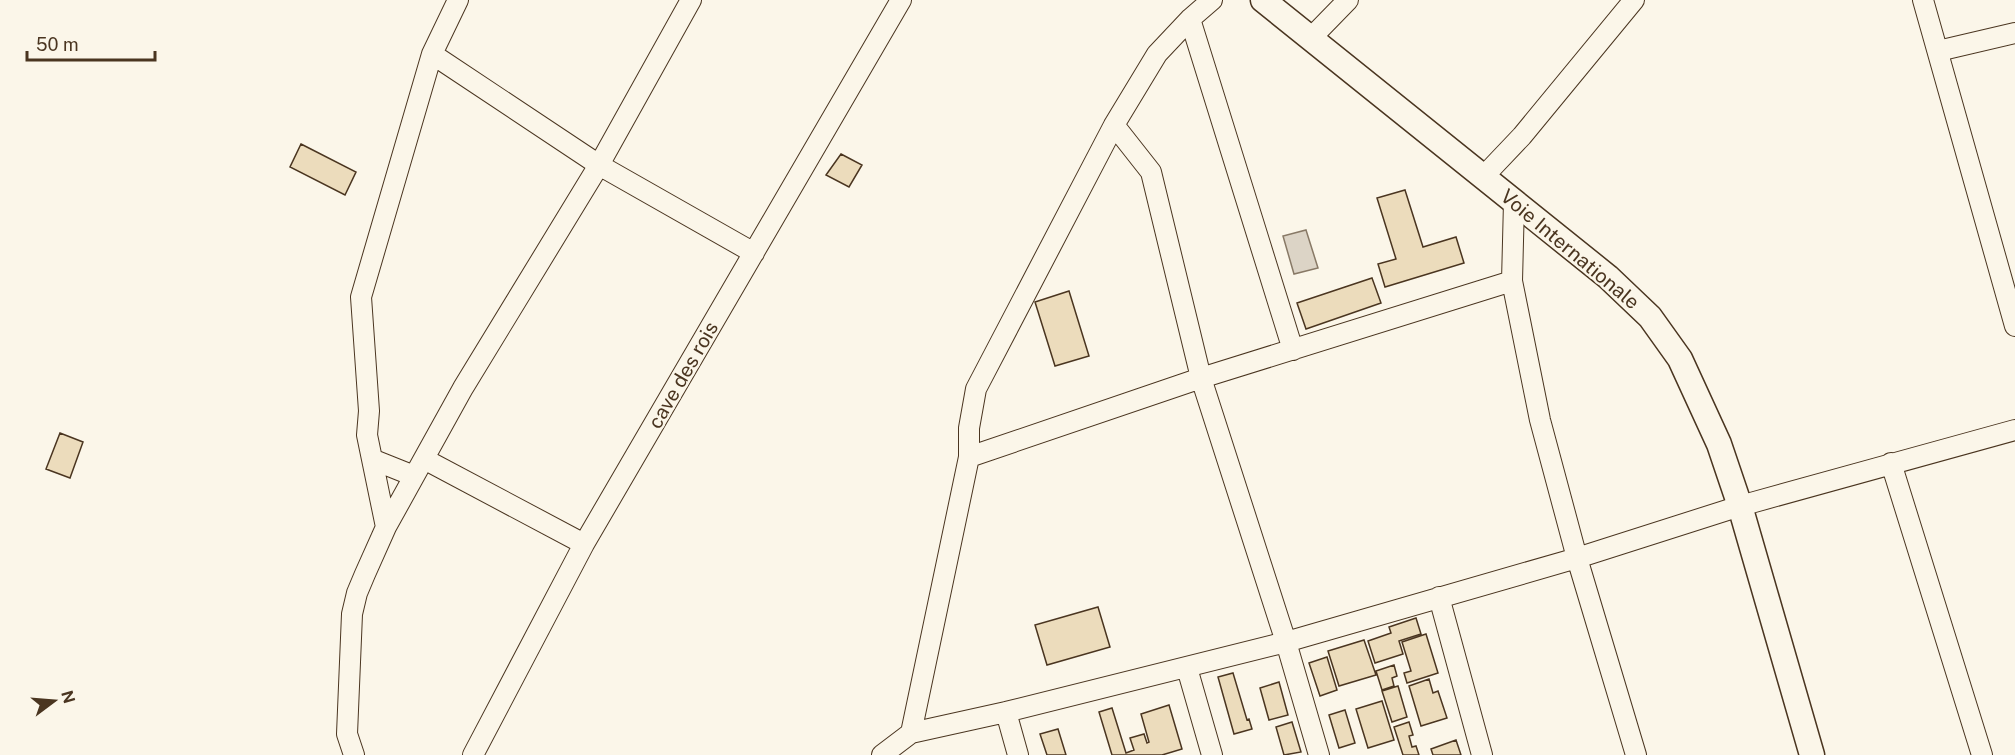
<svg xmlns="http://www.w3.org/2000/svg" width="2015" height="755" viewBox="0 0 2015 755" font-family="'Public Sans',sans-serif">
  <rect width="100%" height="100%" fill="#fbf6e9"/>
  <!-- water -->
  <path fill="#dcd4c6" stroke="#887966" stroke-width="1.5" d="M 1306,230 L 1318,268 L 1294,274 L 1283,236 Z"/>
  <!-- building -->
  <path fill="#ecdcbc" stroke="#4a3520" stroke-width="1.5" d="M 301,144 L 356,172 L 345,195 L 290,167 Z
    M 841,154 L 862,165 L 849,187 L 826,175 Z
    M 1405,190 L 1423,247 L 1456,237 L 1464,263 L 1385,287 L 1378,264 L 1396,259 L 1377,198 Z
    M 1372,278 L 1381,303 L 1306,329 L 1297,303 Z
    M 1069,291 L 1089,356 L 1055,366 L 1035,302 Z
    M 60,433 L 83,442 L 70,478 L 46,469 Z
    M 1098,607 L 1110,647 L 1047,665 L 1035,625 Z
    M 1416,618 L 1421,634 L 1399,641 L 1403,654 L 1375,663 L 1368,641 L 1391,633 L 1389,627 Z
    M 1426,634 L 1438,673 L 1407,683 L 1404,673 L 1411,671 L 1402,642 Z
    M 1364,640 L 1376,675 L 1339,686 L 1328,651 Z
    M 1327,657 L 1337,690 L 1320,696 L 1309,663 Z
    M 1394,665 L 1397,676 L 1392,678 L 1394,686 L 1382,690 L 1376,671 Z
    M 1233,673 L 1247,720 L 1249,719 L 1252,729 L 1234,734 L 1218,677 Z
    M 1429,679 L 1433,693 L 1438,691 L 1447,718 L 1421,726 L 1409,686 Z
    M 1279,682 L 1288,715 L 1269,720 L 1260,688 Z
    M 1398,686 L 1407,717 L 1392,722 L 1382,691 Z
    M 1382,701 L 1394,740 L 1368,748 L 1356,709 Z
    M 1169,705 L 1182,749 L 1162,755 L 1112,755 L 1099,712 L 1112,708 L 1126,753 L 1134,750 L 1130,738 L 1144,734 L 1147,743 L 1149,742 L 1141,714 Z
    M 1345,710 L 1355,743 L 1339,748 L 1329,715 Z
    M 1292,722 L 1301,752 L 1284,755 L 1276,727 Z
    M 1409,722 L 1413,735 L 1409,736 L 1412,747 L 1416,746 L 1419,755 L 1403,755 L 1394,727 Z
    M 1058,729 L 1066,755 L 1047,755 L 1040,734 Z
    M 1456,740 L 1461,755 L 1433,755 L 1431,749 Z"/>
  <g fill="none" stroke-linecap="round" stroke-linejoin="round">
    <defs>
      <path id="minor" d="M 1923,0 L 2015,326
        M 1190,19 L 1293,350
        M 1311,38 L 1348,0
        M 1938,51 L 2015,33
        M 432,54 L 599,165 L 754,253
        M 1114,125 L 1151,172 L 1201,378 L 1286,642 L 1319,755
        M 1484,176 L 1522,136 L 1634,0
        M 1514,202 L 1512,281 L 1540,420 L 1577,558 L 1636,755
        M 969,457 L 1201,378 L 1512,281
        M 424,459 L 584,544
        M 374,460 L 414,476
        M 1891,463 L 1982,755
        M 386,527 L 367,435 L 369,411 L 361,297 L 432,54 L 458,0
        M 1439,597 L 1482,755
        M 1187,668 L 1212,755
        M 1006,712 L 1018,755
        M 911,733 L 1006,712 L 1286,642 L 1577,558 L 1740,506 L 2015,430
        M 354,755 L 347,734 L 352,614 L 357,593 L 365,574 L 386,527 L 463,388 L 599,165 L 691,0
        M 473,755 L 584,544 L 901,0
        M 882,755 L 911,733 L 969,457 L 969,428 L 976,389 L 1114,125 L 1157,54 L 1190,19 L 1212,0"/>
      <path id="major" d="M 1263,0 L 1608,277 L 1650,317 L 1680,359 L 1719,444 L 1740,506 L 1812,755"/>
    </defs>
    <!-- minor casing -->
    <use href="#minor" stroke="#4a3520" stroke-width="22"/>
    <!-- major casing -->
    <use href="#major" stroke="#4a3520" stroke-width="27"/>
    <!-- minor -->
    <use href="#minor" stroke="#fbf6e9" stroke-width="20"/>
    <!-- major -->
    <use href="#major" stroke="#fbf6e9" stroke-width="24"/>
  </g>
  <g text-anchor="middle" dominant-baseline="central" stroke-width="4.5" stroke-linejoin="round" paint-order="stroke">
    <!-- street labels -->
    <g font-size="20" fill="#4a3520" stroke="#fbf6e9">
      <text transform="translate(1570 249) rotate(40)">Voie Internationale</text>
      <text transform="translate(683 375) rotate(-60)">cave des rois</text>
    </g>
  </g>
  <!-- north arrow -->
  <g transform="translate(54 701) rotate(74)" stroke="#fbf6e9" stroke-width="4.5" paint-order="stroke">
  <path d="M0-4.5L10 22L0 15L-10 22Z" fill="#4a3520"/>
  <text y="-9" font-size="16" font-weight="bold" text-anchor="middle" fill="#4a3520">N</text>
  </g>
  <!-- scale -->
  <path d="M27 51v9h128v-9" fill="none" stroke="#4a3520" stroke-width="3"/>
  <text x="36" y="51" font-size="18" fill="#4a3520" stroke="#fbf6e9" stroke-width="4.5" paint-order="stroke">50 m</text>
</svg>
